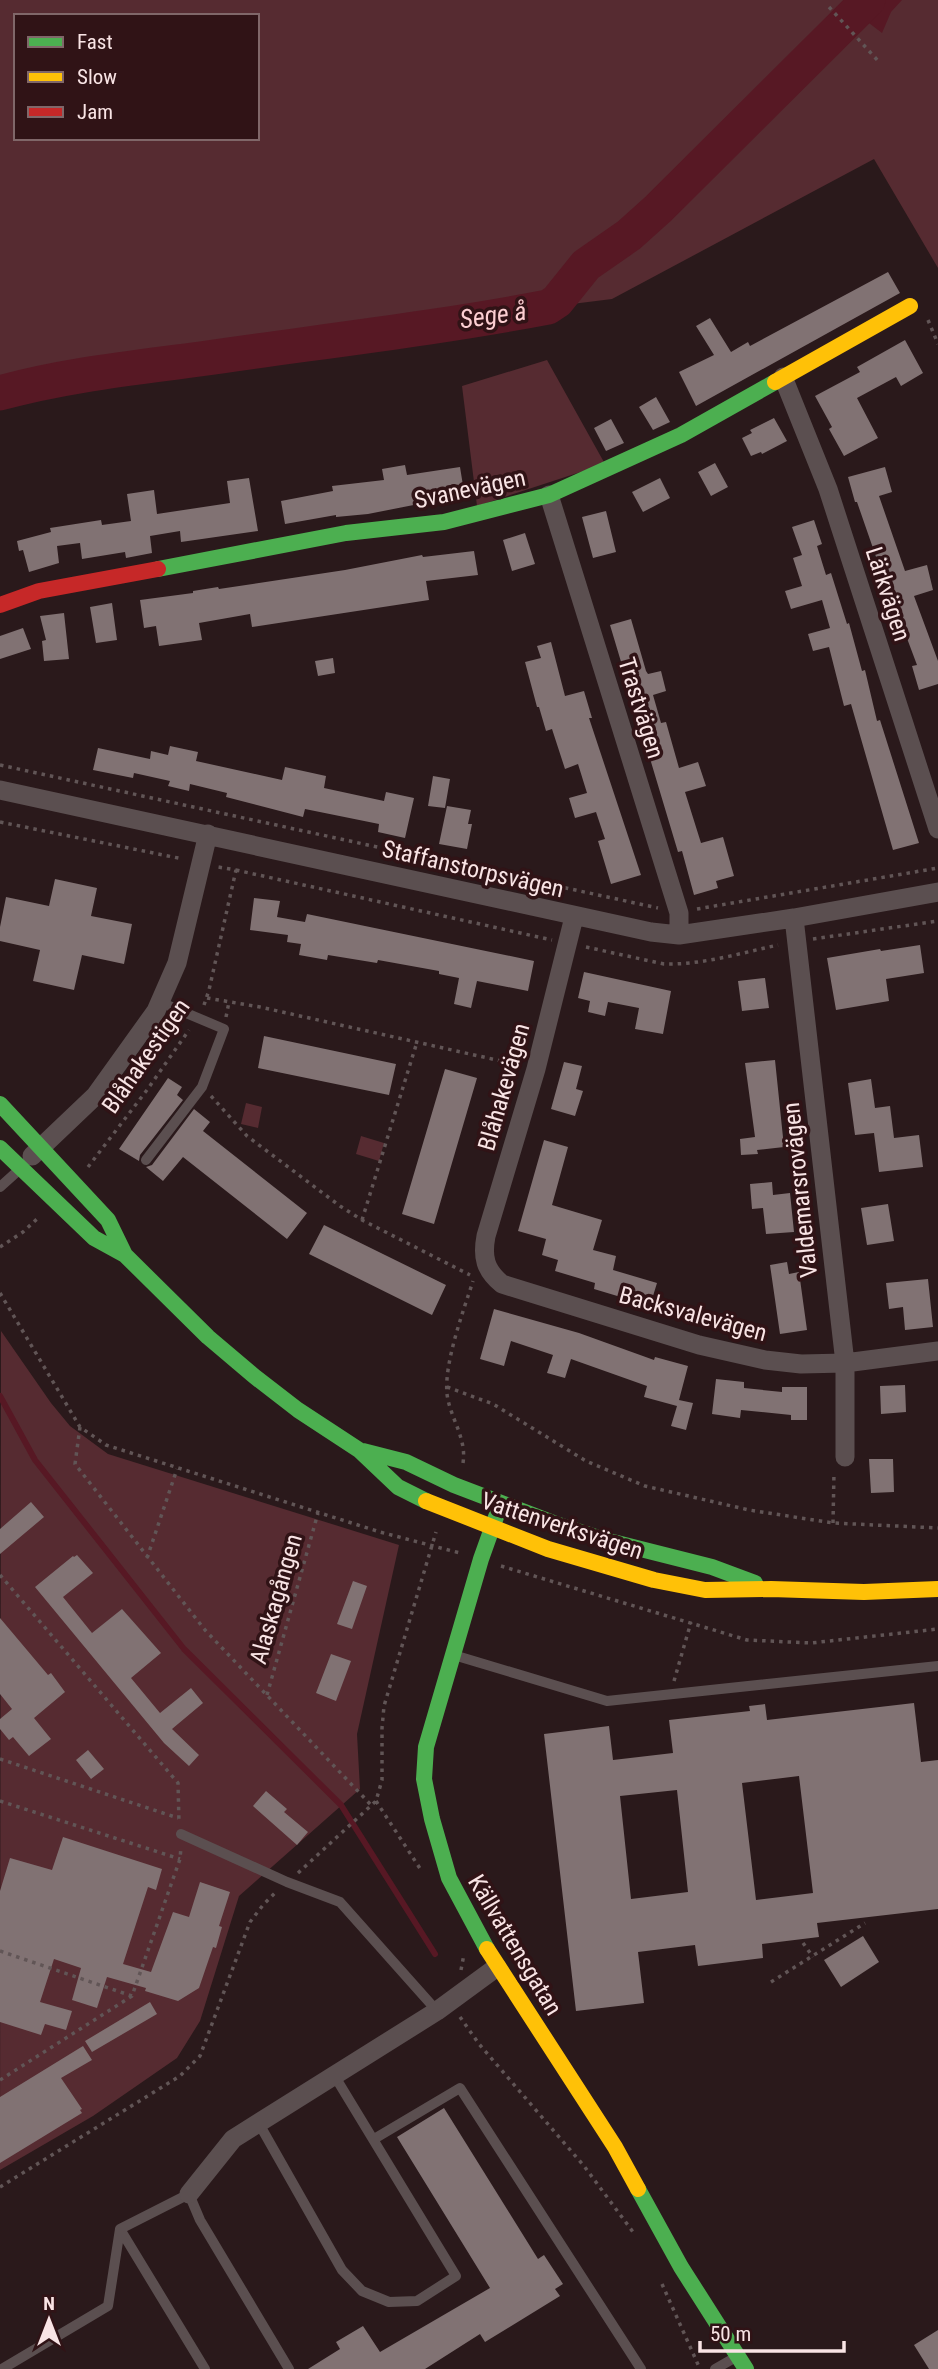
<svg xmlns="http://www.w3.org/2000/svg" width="938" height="2369" viewBox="0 0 938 2369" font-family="'Roboto Condensed',sans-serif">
  <rect width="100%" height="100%" fill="#2a191b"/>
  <!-- green -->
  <path fill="#562b31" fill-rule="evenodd" d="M 0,0 L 938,0 L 938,268 L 874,159 L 612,299 L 548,307 L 476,320 L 121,370 L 31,385 L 0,393 ZM 16,16 L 257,16 L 257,138 L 16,138 Z
    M 547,360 L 605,464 L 477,506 L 462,386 Z
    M 246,1103 L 262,1107 L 258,1128 L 241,1124 Z
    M 361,1136 L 384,1143 L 379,1161 L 356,1154 Z
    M 1,1331 L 51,1403 L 70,1426 L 108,1454 L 399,1545 L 357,1734 L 360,1789 L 239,1896 L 200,2021 L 177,2058 L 93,2116 L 0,2170 Z"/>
  <!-- water -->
  <path fill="#571824" d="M 882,0 L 902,0 L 891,12 L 882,33 L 865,20 Z"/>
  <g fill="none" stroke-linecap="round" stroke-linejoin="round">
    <!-- stream -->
    <path stroke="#571824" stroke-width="6" d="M 0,1396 L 35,1460 L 184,1649 L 341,1805 L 435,1954"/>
    <!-- river -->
    <path stroke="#571824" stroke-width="35" d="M 0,393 C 65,375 133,368 200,359 C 316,342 433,329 548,307 L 557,301 L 586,265 L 629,235 L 658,209 L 868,0"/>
  </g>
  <!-- building -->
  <path fill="#817273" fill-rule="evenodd" d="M 888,272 L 900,293 L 696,406 L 679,372 L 714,355 L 696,326 L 710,318 L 731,352 L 748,342 L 750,346 Z
    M 905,340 L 923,373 L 901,386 L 896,377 L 857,398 L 878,438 L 844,456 L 829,429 L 832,427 L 815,396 L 860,372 L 857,367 Z
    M 656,397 L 670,422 L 653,430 L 639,407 Z
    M 774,418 L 787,441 L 762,454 L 761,452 L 751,456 L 742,438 L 752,433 L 750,430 Z
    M 611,419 L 624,443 L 606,451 L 594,428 Z
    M 715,463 L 728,487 L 711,496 L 698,472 Z
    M 405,465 L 407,475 L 460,467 L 465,498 L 439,502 L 439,500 L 368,514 L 336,517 L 336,515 L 285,524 L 281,501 L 333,491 L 332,486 L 384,480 L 382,469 Z
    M 885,467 L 892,492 L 879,496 L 905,571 L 927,565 L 933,590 L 914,596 L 938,661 L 938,684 L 919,690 L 912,666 L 917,665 L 893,601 L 884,603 L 878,578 L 883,577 L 857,502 L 855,502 L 848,477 Z
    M 249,478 L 258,531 L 181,542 L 180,531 L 150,536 L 152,553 L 126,558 L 125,552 L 82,559 L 80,543 L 57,546 L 59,563 L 29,572 L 23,550 L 19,551 L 17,541 L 51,532 L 50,528 L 101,520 L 102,525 L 131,521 L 127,494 L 154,490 L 157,514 L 230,503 L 227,481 Z
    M 660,478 L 670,498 L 643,512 L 632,492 Z
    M 606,511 L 616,552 L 593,558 L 582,517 Z
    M 814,520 L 822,544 L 817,546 L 826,575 L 831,573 L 847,624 L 849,623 L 862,671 L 865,670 L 877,721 L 880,720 L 919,843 L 893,850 L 851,704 L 844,706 L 829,647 L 813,651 L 808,634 L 830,628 L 822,600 L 791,609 L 785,591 L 802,586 L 793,558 L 802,555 L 792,527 Z
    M 525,533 L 535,564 L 512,571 L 503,540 Z
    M 474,551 L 478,575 L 426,581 L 429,600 L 252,627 L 250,614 L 199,623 L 202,640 L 159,646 L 156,626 L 144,628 L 140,600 L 193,593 L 193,591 L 218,587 L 219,589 L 345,570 L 422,555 L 423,557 Z
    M 112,603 L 117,640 L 96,643 L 90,607 Z
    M 64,613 L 69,659 L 44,661 L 42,641 L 46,640 L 40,616 Z
    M 631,619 L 646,671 L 648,674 L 661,671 L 666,691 L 653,695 L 661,723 L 666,722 L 679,768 L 698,762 L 706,786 L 685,792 L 701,843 L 723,837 L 734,876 L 716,881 L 718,888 L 694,895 L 682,851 L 678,852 L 610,625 Z
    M 23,628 L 31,649 L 0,659 L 0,636 Z
    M 551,642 L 565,696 L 584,691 L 592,718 L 589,718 L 641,875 L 611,884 L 598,841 L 605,839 L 596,812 L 575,818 L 569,798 L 587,793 L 578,764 L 565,769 L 552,729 L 546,731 L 539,707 L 537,707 L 525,662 L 541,658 L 537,646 Z
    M 333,658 L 335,673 L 318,676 L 315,661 Z
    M 170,746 L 198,752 L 196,761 L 282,780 L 285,767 L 326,776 L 324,788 L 384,801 L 386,792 L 414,798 L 405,838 L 378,832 L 379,824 L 305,809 L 303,817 L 226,797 L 227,793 L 190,784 L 189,791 L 168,786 L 170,781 L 134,773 L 133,778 L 93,770 L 98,748 L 150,759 L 151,751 L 168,755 Z
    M 433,776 L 450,779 L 445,808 L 428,806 Z
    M 447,806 L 471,810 L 468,824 L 472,824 L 467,849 L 439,844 Z
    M 55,879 L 97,888 L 91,916 L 132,924 L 124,964 L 82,955 L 74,990 L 33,981 L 40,950 L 0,941 L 0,927 L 6,897 L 49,906 Z
    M 254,898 L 280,901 L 277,917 L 305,922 L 307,914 L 534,961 L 528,991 L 477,981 L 471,1008 L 454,1004 L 459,978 L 439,974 L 439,971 L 378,960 L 377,963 L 328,955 L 327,960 L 299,955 L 301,944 L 287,942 L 288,935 L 250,930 Z
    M 920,945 L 924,973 L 886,979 L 889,1001 L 836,1010 L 827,958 L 880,949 L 881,951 Z
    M 584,972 L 671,991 L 663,1034 L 635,1029 L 639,1008 L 608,1002 L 605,1016 L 588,1012 L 590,1001 L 578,998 Z
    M 765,978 L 769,1008 L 742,1011 L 738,981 Z
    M 264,1036 L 396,1064 L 389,1095 L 258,1068 Z
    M 775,1060 L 784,1147 L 757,1150 L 758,1154 L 741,1155 L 740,1139 L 755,1137 L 745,1063 Z
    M 564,1062 L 582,1066 L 576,1089 L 583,1091 L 575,1116 L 551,1109 Z
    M 445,1069 L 477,1078 L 434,1224 L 402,1214 Z
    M 168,1078 L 182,1087 L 177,1095 L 183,1100 L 140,1155 L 139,1161 L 119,1149 Z
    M 871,1079 L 875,1108 L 890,1106 L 894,1138 L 919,1135 L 923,1167 L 879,1172 L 874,1133 L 855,1135 L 848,1083 Z
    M 194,1109 L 210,1122 L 203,1131 L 307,1213 L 287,1239 L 183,1157 L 163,1181 L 146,1167 L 152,1165 Z
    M 544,1140 L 568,1147 L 552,1205 L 602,1220 L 593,1250 L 616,1256 L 613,1270 L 657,1283 L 649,1309 L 623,1301 L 624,1298 L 594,1289 L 595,1283 L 555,1271 L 558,1260 L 542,1255 L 546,1239 L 518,1231 Z
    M 772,1182 L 773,1195 L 790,1193 L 794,1232 L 766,1234 L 763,1208 L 752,1209 L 750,1184 Z
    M 888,1204 L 894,1241 L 867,1245 L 861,1208 Z
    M 324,1225 L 446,1285 L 432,1315 L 309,1254 Z
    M 787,1262 L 789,1274 L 799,1272 L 807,1330 L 780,1334 L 770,1265 Z
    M 928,1279 L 933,1327 L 905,1330 L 903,1307 L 889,1309 L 886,1283 Z
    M 494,1309 L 579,1333 L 654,1360 L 655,1357 L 688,1366 L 679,1400 L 693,1403 L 686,1430 L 671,1426 L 677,1406 L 644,1397 L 647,1386 L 571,1359 L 565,1378 L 547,1373 L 553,1355 L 511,1341 L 504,1366 L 480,1359 Z
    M 716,1379 L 744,1382 L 744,1388 L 782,1392 L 782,1387 L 807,1387 L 807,1420 L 791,1420 L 791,1415 L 741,1410 L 740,1418 L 712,1414 Z
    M 905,1385 L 906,1412 L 881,1414 L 880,1386 Z
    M 869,1459 L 893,1459 L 894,1492 L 871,1493 Z
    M 31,1502 L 44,1517 L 0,1554 L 0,1529 Z
    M 77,1555 L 93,1573 L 63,1597 L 92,1633 L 122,1609 L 161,1653 L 131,1678 L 160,1713 L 191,1688 L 203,1703 L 172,1729 L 199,1755 L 189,1766 L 164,1743 L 35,1587 L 73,1556 L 74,1557 Z
    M 353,1581 L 367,1586 L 352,1629 L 337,1624 Z
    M 0,1618 L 48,1675 L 51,1673 L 65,1692 L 34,1718 L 51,1739 L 29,1756 L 13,1737 L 9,1740 L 0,1729 L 0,1719 L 12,1709 L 0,1694 Z
    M 331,1654 L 351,1661 L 336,1701 L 316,1693 Z
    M 914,1703 L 921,1762 L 938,1760 L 938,1909 L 817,1923 L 819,1937 L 762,1944 L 763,1958 L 698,1966 L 695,1945 L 638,1952 L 644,2003 L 576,2011 L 544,1734 L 609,1726 L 613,1760 L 673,1753 L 669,1720 L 750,1711 L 749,1706 L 765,1704 L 767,1720 ZM 799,1776 L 813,1893 L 756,1900 L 742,1783 ZM 677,1790 L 688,1892 L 631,1899 L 620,1796 Z
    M 88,1750 L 104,1769 L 91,1779 L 76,1760 Z
    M 266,1791 L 287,1809 L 284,1812 L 308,1832 L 297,1845 L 253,1806 Z
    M 63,1837 L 162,1869 L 156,1890 L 148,1887 L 123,1964 L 151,1972 L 173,1912 L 189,1917 L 200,1882 L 230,1892 L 219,1926 L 222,1927 L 216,1948 L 213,1947 L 199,1988 L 178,2001 L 145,1991 L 146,1988 L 107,1977 L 97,2008 L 72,2000 L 81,1968 L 54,1959 L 40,2002 L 72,2011 L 66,2030 L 45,2024 L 41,2035 L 0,2022 L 0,1891 L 10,1858 L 52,1870 Z
    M 863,1936 L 879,1962 L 841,1987 L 824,1960 Z
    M 150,2002 L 157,2014 L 92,2052 L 85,2041 Z
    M 83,2046 L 92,2060 L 61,2078 L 82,2109 L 80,2110 L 82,2113 L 0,2163 L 0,2097 Z
    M 444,2108 L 538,2259 L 544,2255 L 563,2284 L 555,2289 L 560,2296 L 485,2342 L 480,2334 L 425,2369 L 308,2369 L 340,2349 L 336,2342 L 363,2326 L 380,2352 L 490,2288 L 397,2137 Z
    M 938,2330 L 938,2369 L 929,2369 L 914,2345 Z"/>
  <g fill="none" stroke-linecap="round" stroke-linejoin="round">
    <!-- path -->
    <path stroke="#615556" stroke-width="3.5" stroke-dasharray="3.5 5" stroke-linecap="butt" d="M 829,7 L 880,63
      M 928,320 L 938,344
      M 0,765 L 658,908
      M 0,822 L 183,859
      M 236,870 L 552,940
      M 697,909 L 938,868
      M 813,939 L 938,921
      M 586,947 L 664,964 C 702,965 741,953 778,945
      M 207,998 L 260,1007 L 519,1065
      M 204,1005 L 209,990 L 236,870 L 218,867
      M 226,1017 L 229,1002
      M 211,1096 L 247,1136 L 340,1206 L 362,1220 L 470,1275
      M 88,1167 L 147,1090 L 189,1030
      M 362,1220 L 417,1042
      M 0,1247 L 23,1232 L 38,1218
      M 0,1293 L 80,1427 L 106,1445 L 380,1532 L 460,1553
      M 447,1387 L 493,1404 L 586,1461 L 645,1486 L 749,1510 L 833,1523 L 938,1528
      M 80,1427 L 75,1464 L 205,1630 L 372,1806
      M 463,1463 C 467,1438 450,1418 447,1394 C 444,1363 463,1312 473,1281
      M 833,1523 L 834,1472
      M 147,1558 L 177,1469
      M 501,1566 L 747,1640 L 811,1643 L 938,1629
      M 0,1575 L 178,1783 L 179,1822
      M 674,1681 L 691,1622
      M 267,1695 L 318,1513
      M 0,1759 L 178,1818
      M 0,1801 L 180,1859
      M 376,1801 L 421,1870
      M 298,1873 L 376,1801 L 382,1780 L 382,1728 L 384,1706 L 436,1532
      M 803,1943 L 813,1957
      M 0,1951 L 132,1996
      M 461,1970 L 464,1954
      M 771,1982 L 865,1923
      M 460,2017 L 479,2044 L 584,2166 L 633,2232
      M 0,2080 L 132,1996 L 180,1859 L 181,1847
      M 0,2187 L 180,2076 L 200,2056 L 250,1922 L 263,1905 L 276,1892
      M 662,2284 L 700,2369"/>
    <!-- lane -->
    <path stroke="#5b4f50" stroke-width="10" d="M 146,1160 L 202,1087 L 224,1029 L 160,1002
      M 0,1187 L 20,1169
      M 457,1656 L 607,1701 L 938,1666
      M 181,1834 L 287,1882 L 340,1902 L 437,2011
      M 258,2122 L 342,2270 L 362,2291 L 389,2302 L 417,2301 L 456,2276 L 334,2075
      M 374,2139 L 460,2088 L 641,2369
      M 120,2229 L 205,2369
      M 2,2369 L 108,2306 L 120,2229 L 189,2194 L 200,2220 L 289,2369
      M 715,2369 L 736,2357"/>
    <!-- street -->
    <path stroke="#5b4f50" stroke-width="19" d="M 783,377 L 828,489 L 938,829
      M 549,495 L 679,913 L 679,935
      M 0,790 L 651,932 L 679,935 L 794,918 L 938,892
      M 574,917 L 536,1069 L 486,1236 C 482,1257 485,1270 502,1284 L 699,1345 L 765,1360 L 801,1364 L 845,1363 L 938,1351
      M 794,918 L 845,1363 L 845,1457
      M 32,1156 L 95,1096 L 156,1011 L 177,963 L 208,834
      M 189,2194 L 233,2139 L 437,2011 L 497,1967"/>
    <!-- fast -->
    <path stroke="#4caf50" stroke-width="16" d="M 158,569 L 346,533 L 444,522 L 549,495 L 681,435 L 775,382
      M 0,1104 L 108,1220 L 125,1255
      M 0,1148 L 94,1238 L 125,1255 L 208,1337 L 254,1376 L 298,1410 L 359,1450 L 398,1487 L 426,1501
      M 363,1451 L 406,1462 L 454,1485 L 556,1524 L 605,1540 L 712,1567 L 755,1583
      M 487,1949 L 449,1878 L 432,1819 L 424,1779 L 426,1747 L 481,1559 L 501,1503
      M 638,2189 L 681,2267 L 746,2369"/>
    <!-- slow -->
    <path stroke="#ffc107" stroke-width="16" d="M 775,382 L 910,306
      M 426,1501 L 548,1549 L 654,1580 L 705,1590 L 771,1589 L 864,1592 L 938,1589
      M 487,1949 L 615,2147 L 638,2189"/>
    <!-- jam -->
    <path stroke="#c62828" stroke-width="16" d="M 0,605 L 39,591 L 158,569"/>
  </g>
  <g text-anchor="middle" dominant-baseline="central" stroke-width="7" stroke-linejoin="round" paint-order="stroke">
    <!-- street labels -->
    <g font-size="24" fill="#f9e4e5" stroke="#301316">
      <text transform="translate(470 489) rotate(-12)">Svanevägen</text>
      <text transform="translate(888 594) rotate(72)">Lärkvägen</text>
      <text transform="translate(641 708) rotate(73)">Trastvägen</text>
      <text transform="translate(473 869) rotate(13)">Staffanstorpsvägen</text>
      <text transform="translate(146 1056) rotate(-55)">Blåhakestigen</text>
      <text transform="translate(504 1087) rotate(-74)">Blåhakevägen</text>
      <text transform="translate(800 1190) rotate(-96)">Valdemarsrovägen</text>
      <text transform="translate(693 1314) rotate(15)">Backsvalevägen</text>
      <text transform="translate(562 1526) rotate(18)">Vattenverksvägen</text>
      <text transform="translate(276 1599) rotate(-74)">Alaskagången</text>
      <text transform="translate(515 1945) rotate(59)">Källvattensgatan</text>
    </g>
    <!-- water labels -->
    <g font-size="26" font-style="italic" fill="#fccfd2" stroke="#301316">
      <text transform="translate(493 315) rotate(-8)">Sege å</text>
    </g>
  </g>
  <!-- legend -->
  <rect x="14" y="14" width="245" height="126" fill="#301316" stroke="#806769" stroke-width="2"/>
  <rect x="28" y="37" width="35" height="10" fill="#4caf50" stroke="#806769" stroke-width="2"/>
  <text x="77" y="49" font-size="21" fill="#f9e4e5">Fast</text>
  <rect x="28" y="72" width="35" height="10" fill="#ffc107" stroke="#806769" stroke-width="2"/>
  <text x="77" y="84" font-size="21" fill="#f9e4e5">Slow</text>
  <rect x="28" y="107" width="35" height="10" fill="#c62828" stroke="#806769" stroke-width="2"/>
  <text x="77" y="119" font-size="21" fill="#f9e4e5">Jam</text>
  <!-- north arrow -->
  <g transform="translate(49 2320)" stroke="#301316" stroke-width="5" paint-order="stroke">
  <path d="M0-5L12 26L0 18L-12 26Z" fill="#f9e4e5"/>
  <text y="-10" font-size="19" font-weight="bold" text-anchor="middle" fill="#f9e4e5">N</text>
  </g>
  <!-- scale -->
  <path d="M700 2341v10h144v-10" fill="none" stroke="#f9e4e5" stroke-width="3.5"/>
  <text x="710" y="2341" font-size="21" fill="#f9e4e5" stroke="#301316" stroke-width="5" paint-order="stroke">50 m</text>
</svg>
